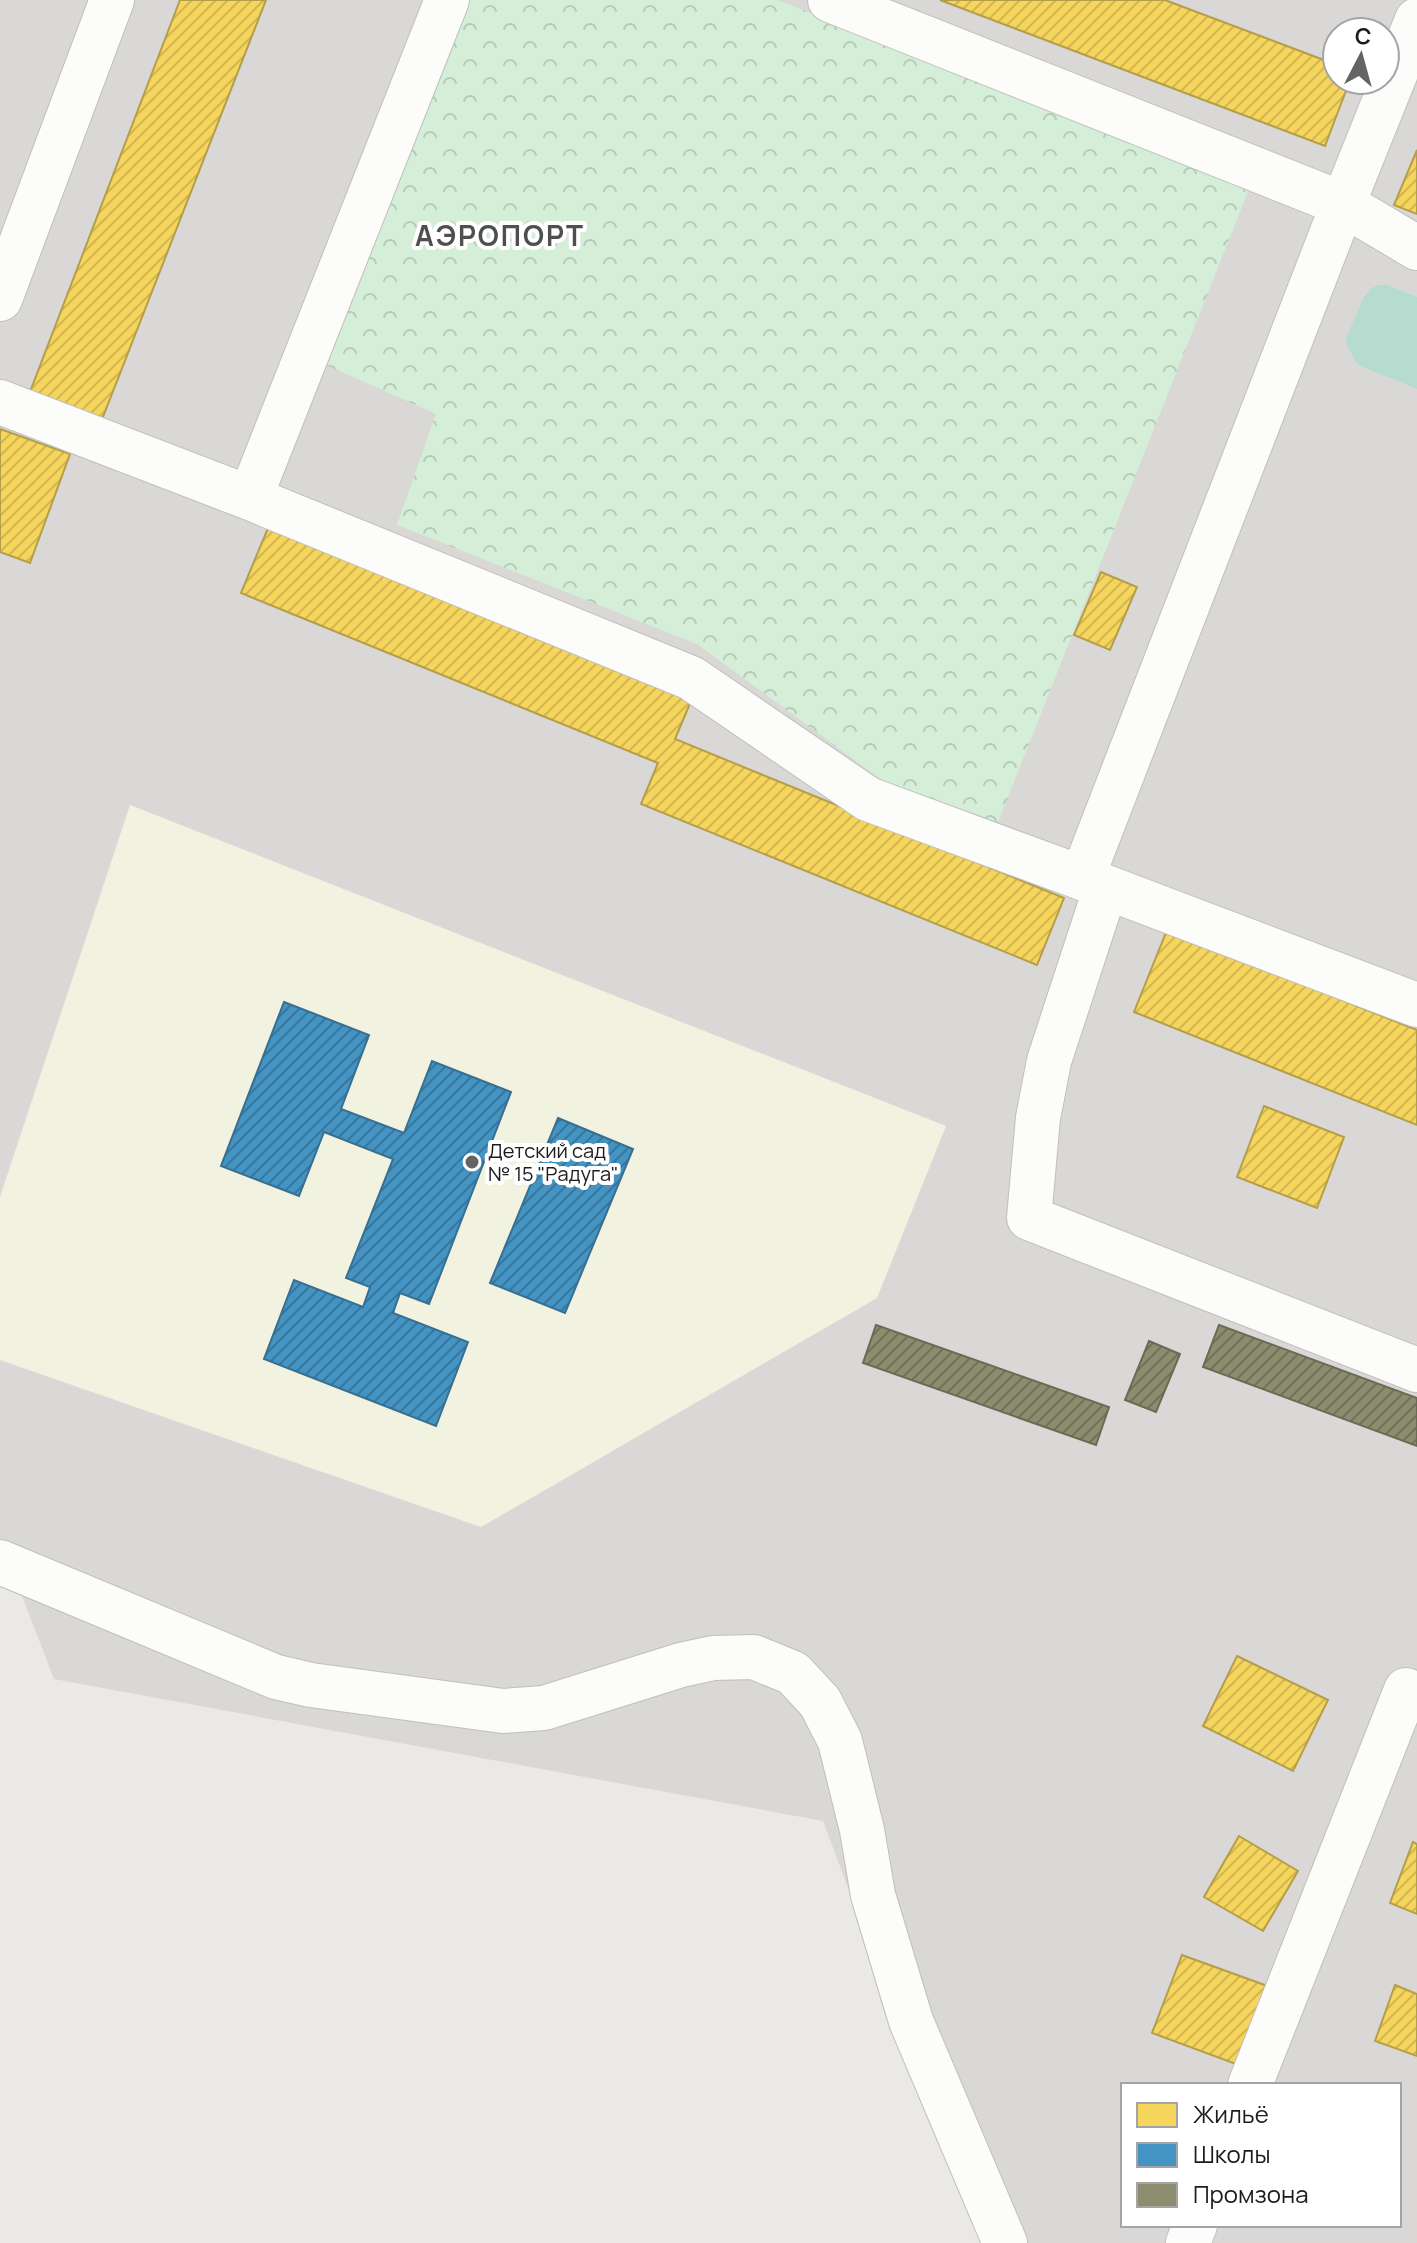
<svg xmlns="http://www.w3.org/2000/svg" width="1417" height="2243" viewBox="0 0 1417 2243" font-family="Manrope,sans-serif">
  <defs>
    <pattern id="park-crowns" width="20" height="18" patternUnits="userSpaceOnUse" patternTransform="scale(2)"><rect width="20" height="18" fill="#d5eed7"/><path d="M2 6a3 3 0 1 1 6 0M12 15a3 3 0 1 1 6 0" fill="none" stroke="#b6ccb8"/></pattern>
    <pattern id="homes-hatch" width="6" height="6" patternUnits="userSpaceOnUse" patternTransform="scale(2)"><rect width="6" height="6" fill="#f6d55c"/><path d="M-1 1l2-2M0 6l6-6M5 7l2-2" fill="none" stroke="#d2b64f"/></pattern>
    <pattern id="schools-hatch" width="6" height="6" patternUnits="userSpaceOnUse" patternTransform="scale(2)"><rect width="6" height="6" fill="#4393c3"/><path d="M-1 1l2-2M0 6l6-6M5 7l2-2" fill="none" stroke="#37779e"/></pattern>
    <pattern id="industry-hatch" width="6" height="6" patternUnits="userSpaceOnUse" patternTransform="scale(2)"><rect width="6" height="6" fill="#8c8c6e"/><path d="M-1 1l2-2M0 6l6-6M5 7l2-2" fill="none" stroke="#72725a"/></pattern>
  </defs>
  <rect width="100%" height="100%" fill="#eae9e5"/>
  <!-- residential -->
  <path fill="#d9d8d6" fill-rule="evenodd" d="M 0,0 L 1417,0 L 1417,2243 L 981,2243 L 823,1821 L 54,1679 L 0,1539 ZM 1337,32 L 1385,32 L 1385,80 L 1337,80 ZM 1123,2085 L 1399,2085 L 1399,2225 L 1123,2225 Z"/>
  <!-- education -->
  <path fill="#f2f2e1" d="M 130,805 L 946,1126 L 877,1298 L 481,1527 L 0,1360 L 0,1197 Z"/>
  <!-- park -->
  <path fill="url(#park-crowns)" d="M 460,0 L 777,0 L 1251,184 L 996,827 L 894,789 L 697,644 L 397,525 L 436,414 L 326,365 Z"/>
  <!-- pitch -->
  <path fill="#b5dcce" d="M 1379,285 L 1387,285 L 1417,297 L 1417,389 L 1358,365 L 1347,346 L 1346,338 L 1364,297 L 1372,288 Z"/>
  <!-- homes -->
  <path fill="url(#homes-hatch)" stroke="#b59e49" stroke-width="2" d="M 180,0 L 266,0 L 101,422 L 30,392 Z
    M 940,0 L 1165,0 L 1337,65 L 1337,80 L 1350,80 L 1325,146 Z
    M 1417,150 L 1417,214 L 1394,205 Z
    M 0,429 L 70,454 L 30,563 L 0,552 Z
    M 268,528 L 691,701 L 675,739 L 1064,898 L 1037,965 L 641,804 L 658,763 L 241,593 Z
    M 1101,572 L 1137,587 L 1110,650 L 1074,635 Z
    M 1167,930 L 1417,1030 L 1417,1125 L 1134,1012 Z
    M 1264,1106 L 1344,1137 L 1317,1208 L 1237,1177 Z
    M 1237,1656 L 1328,1700 L 1293,1771 L 1203,1726 Z
    M 1239,1836 L 1298,1871 L 1263,1931 L 1204,1897 Z
    M 1413,1842 L 1417,1844 L 1417,1914 L 1390,1903 Z
    M 1182,1955 L 1273,1988 L 1244,2067 L 1152,2033 Z
    M 1395,1985 L 1417,1994 L 1417,2056 L 1375,2041 Z"/>
  <!-- schools -->
  <path fill="url(#schools-hatch)" stroke="#376f91" stroke-width="2" d="M 284,1002 L 369,1035 L 341,1109 L 404,1133 L 432,1061 L 511,1092 L 429,1304 L 400,1293 L 393,1313 L 468,1342 L 436,1426 L 264,1359 L 294,1280 L 363,1307 L 370,1287 L 346,1278 L 393,1159 L 324,1132 L 299,1196 L 221,1166 Z
    M 558,1118 L 633,1149 L 565,1313 L 490,1283 Z"/>
  <!-- industry -->
  <path fill="url(#industry-hatch)" stroke="#6a6a55" stroke-width="2" d="M 876,1325 L 1109,1407 L 1096,1445 L 863,1363 Z
    M 1219,1325 L 1417,1398 L 1417,1446 L 1203,1367 Z
    M 1149,1341 L 1180,1354 L 1156,1412 L 1125,1400 Z"/>
  <g fill="none" stroke-linecap="round" stroke-linejoin="round">
    <defs>
      <path id="minor" d="M 447,0 L 250,498 L 691,678 L 868,799 L 1082,878 L 1417,1005
        M 830,0 L 1343,204 L 1417,248
        M 0,299 L 112,0
        M 0,402 L 250,498
        M 1082,878 L 1343,204 L 1417,20
        M 1106,887 L 1049,1061 L 1038,1118 L 1029,1218 L 1417,1370
        M 0,1562 L 276,1677 L 311,1685 L 503,1711 L 544,1708 L 681,1665 L 713,1658 L 754,1657 L 793,1673 L 820,1702 L 840,1741 L 862,1830 L 873,1895 L 911,2021 L 1005,2243
        M 1250,2085 L 1406,1690
        M 1188,2243 L 1195,2225"/>
    </defs>
    <!-- minor casing -->
    <use href="#minor" stroke="#c0bfbd" stroke-width="46"/>
    <!-- minor -->
    <use href="#minor" stroke="#fcfcfb" stroke-width="44"/>
  </g>
  <!-- markers -->
  <circle fill="#646462" stroke="#fff" stroke-width="3" cx="472" cy="1162" r="8"/>
  <g text-anchor="middle" dominant-baseline="central" stroke-width="8" stroke-linejoin="round" paint-order="stroke">
    <!-- poi labels -->
    <g font-size="20" fill="#1c1c1c" stroke="#fff" text-anchor="start">
      <text x="488" y="1150">Детский сад<tspan x="488" dy="23">№ 15 "Радуга"</tspan></text>
    </g>
    <!-- district labels -->
    <g font-size="28" font-weight="bold" letter-spacing="2" fill="#4f4f4f" stroke="#fff">
      <text x="500" y="235">АЭРОПОРТ</text>
    </g>
  </g>
  <!-- legend -->
  <rect x="1121" y="2083" width="280" height="144" fill="#ffffff" stroke="#a4a4a4" stroke-width="2"/>
  <rect x="1137" y="2103" width="40" height="24" fill="#f6d55c" stroke="#a4a4a4" stroke-width="2"/>
  <text x="1193" y="2123" font-size="24" fill="#1c1c1c">Жильё</text>
  <rect x="1137" y="2143" width="40" height="24" fill="#4393c3" stroke="#a4a4a4" stroke-width="2"/>
  <text x="1193" y="2163" font-size="24" fill="#1c1c1c">Школы</text>
  <rect x="1137" y="2183" width="40" height="24" fill="#8c8c6e" stroke="#a4a4a4" stroke-width="2"/>
  <text x="1193" y="2203" font-size="24" fill="#1c1c1c">Промзона</text>
  <!-- north arrow -->
  <g transform="translate(1361 56) rotate(6)"><circle r="38" fill="#ffffff" stroke="#a4a4a4" stroke-width="2"/>
  <path d="M0-6L14 30L0 20L-14 30Z" fill="#646462"/>
  <text y="-12" font-size="22" font-weight="bold" text-anchor="middle" fill="#1c1c1c">С</text>
  </g>
</svg>
